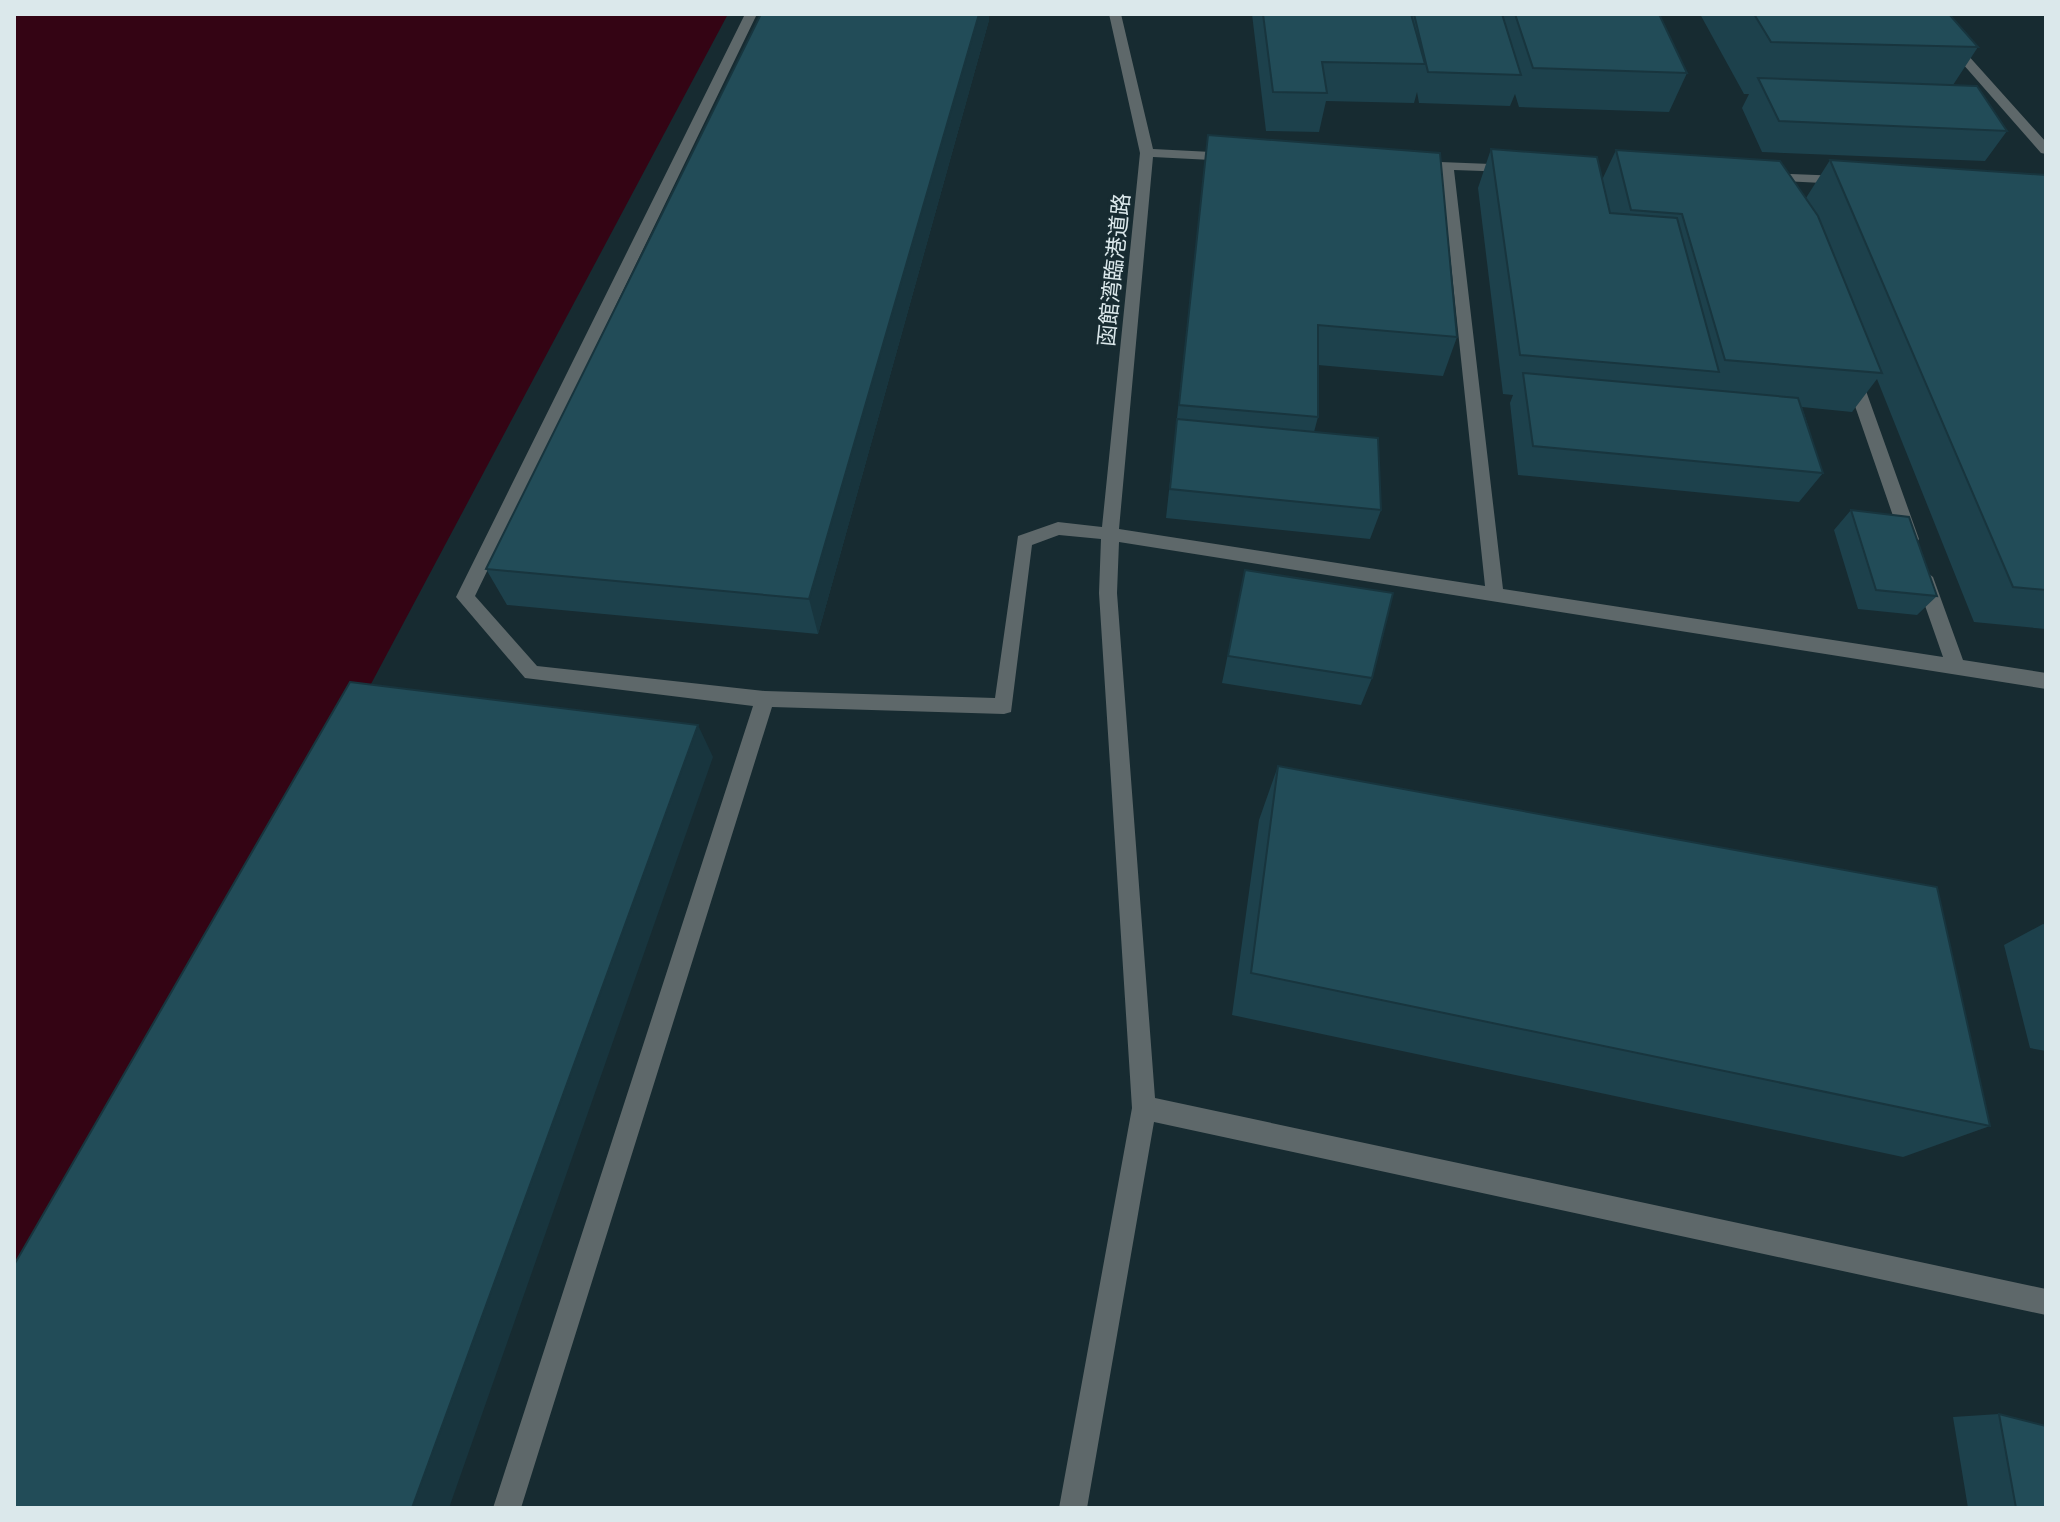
<svg xmlns="http://www.w3.org/2000/svg" width="2060" height="1522" viewBox="0 0 2060 1522" font-family="'DejaVu Sans','Noto Sans JP',sans-serif">
  <rect width="100%" height="100%" fill="#172b31"/>
  <!-- water -->
  <path fill="#340414" d="M 14,14 L 728,14 L 355,714 L 14,1320 Z"/>
  <g fill="none" stroke-linecap="round" stroke-linejoin="round">
    <!-- minor -->
    <path fill="#5e686a" fill-rule="evenodd" d="M 745,14 L 757,14 L 475,596 L 537,666 L 765,691 L 995,698 L 1018,536 L 1058,522 L 1102,527 L 1140,153 L 1109,14 L 1121,14 L 1153,149 L 1231,153 L 1238,157 L 1231,161 L 1153,157 L 1119,529 L 1485,586 L 1441,170 L 1415,169 L 1408,165 L 1415,161 L 1516,165 L 1518,168 L 1511,172 L 1454,170 L 1503,589 L 1943,657 L 1915,577 L 1924,570 L 1933,577 L 1963,660 L 2046,673 L 2046,689 L 1119,542 L 1117,593 L 1155,1098 L 2046,1289 L 2046,1315 L 1154,1122 L 1087,1508 L 1059,1508 L 1132,1108 L 1099,593 L 1101,539 L 1059,535 L 1032,545 L 1011,712 L 1004,714 L 772,707 L 521,1508 L 493,1508 L 753,706 L 525,678 L 456,597 Z
      M 1919,14 L 1931,14 L 2046,142 L 2046,154 L 2041,153 Z
      M 1766,173 L 1842,176 L 1849,180 L 1842,184 L 1761,180 L 1761,174 Z
      M 1853,372 L 1861,377 L 1919,539 L 1916,544 L 1904,544 L 1901,539 L 1845,377 Z"/>
  </g>
  <!-- wall -->
  <path fill="#1d414c" d="M 761,14 L 989,14 L 989,20 L 818,634 L 507,605 L 486,569 Z
    M 1252,14 L 1659,14 L 1687,73 L 1669,112 L 1519,107 L 1515,94 L 1510,106 L 1419,103 L 1417,92 L 1414,103 L 1326,101 L 1319,132 L 1266,131 Z
    M 1700,14 L 1949,14 L 1978,47 L 1953,85 L 2007,131 L 1985,161 L 1762,152 L 1742,108 L 1749,94 L 1744,94 Z
    M 1208,135 L 1457,337 L 1443,376 L 1318,365 L 1318,417 L 1314,432 L 1381,510 L 1370,539 L 1166,518 Z
    M 1491,149 L 1602,180 L 1616,150 L 1806,198 L 1830,160 L 2046,175 L 2046,629 L 1974,622 L 1877,379 L 1852,412 L 1802,407 L 1823,473 L 1799,502 L 1518,475 L 1510,403 L 1513,395 L 1503,394 L 1478,188 Z
    M 1851,510 L 1937,596 L 1917,615 L 1858,609 L 1834,530 Z
    M 1245,570 L 1372,678 L 1361,705 L 1222,683 Z
    M 1278,766 L 1990,1126 L 1903,1157 L 1232,1015 L 1259,820 Z
    M 2043,924 L 2046,925 L 2046,1051 L 2030,1048 L 2004,945 Z
    M 1999,1414 L 2046,1508 L 1968,1508 L 1953,1417 Z"/>
  <!-- shaded-wall -->
  <path fill="#18353e" d="M 979,14 L 989,14 L 989,20 L 818,634 L 809,599 Z
    M 698,725 L 713,757 L 449,1508 L 412,1508 Z"/>
  <!-- building -->
  <path fill="#224c58" stroke="#18353e" stroke-width="2" d="M 761,14 L 979,14 L 809,599 L 486,569 Z
    M 1263,14 L 1411,14 L 1425,64 L 1322,62 L 1327,93 L 1273,92 Z
    M 1414,14 L 1502,14 L 1521,75 L 1428,72 Z
    M 1515,14 L 1659,14 L 1687,73 L 1533,68 Z
    M 1754,14 L 1949,14 L 1978,47 L 1771,42 Z
    M 1758,78 L 1977,86 L 2007,131 L 1779,121 Z
    M 1208,135 L 1440,153 L 1457,337 L 1318,325 L 1318,417 L 1179,405 Z
    M 1491,149 L 1597,157 L 1610,213 L 1677,218 L 1719,372 L 1520,355 Z
    M 1616,150 L 1780,161 L 1818,216 L 1882,373 L 1725,360 L 1682,214 L 1631,210 Z
    M 1830,160 L 2046,175 L 2046,590 L 2013,587 Z
    M 1523,373 L 1798,398 L 1823,473 L 1533,446 Z
    M 1177,419 L 1378,438 L 1381,510 L 1170,489 Z
    M 1851,510 L 1909,517 L 1937,596 L 1876,590 Z
    M 1245,570 L 1393,593 L 1372,678 L 1228,656 Z
    M 350,682 L 698,725 L 412,1508 L 14,1508 L 14,1265 Z
    M 1278,766 L 1937,887 L 1990,1126 L 1251,973 Z
    M 1999,1414 L 2046,1426 L 2046,1508 L 2016,1508 Z"/>
  <g text-anchor="middle" dominant-baseline="central" stroke-width="6" stroke-linejoin="round" paint-order="stroke">
    <!-- far-street labels -->
    <g font-size="22" fill="#dbe8eb" stroke="#172b31">
      <text transform="translate(1114 270) rotate(-84)">函館湾臨港道路</text>
    </g>
  </g>
  <!-- border -->
  <rect width="2060" height="1522" fill="none" stroke="#dbe8eb" stroke-width="32"/>
</svg>
